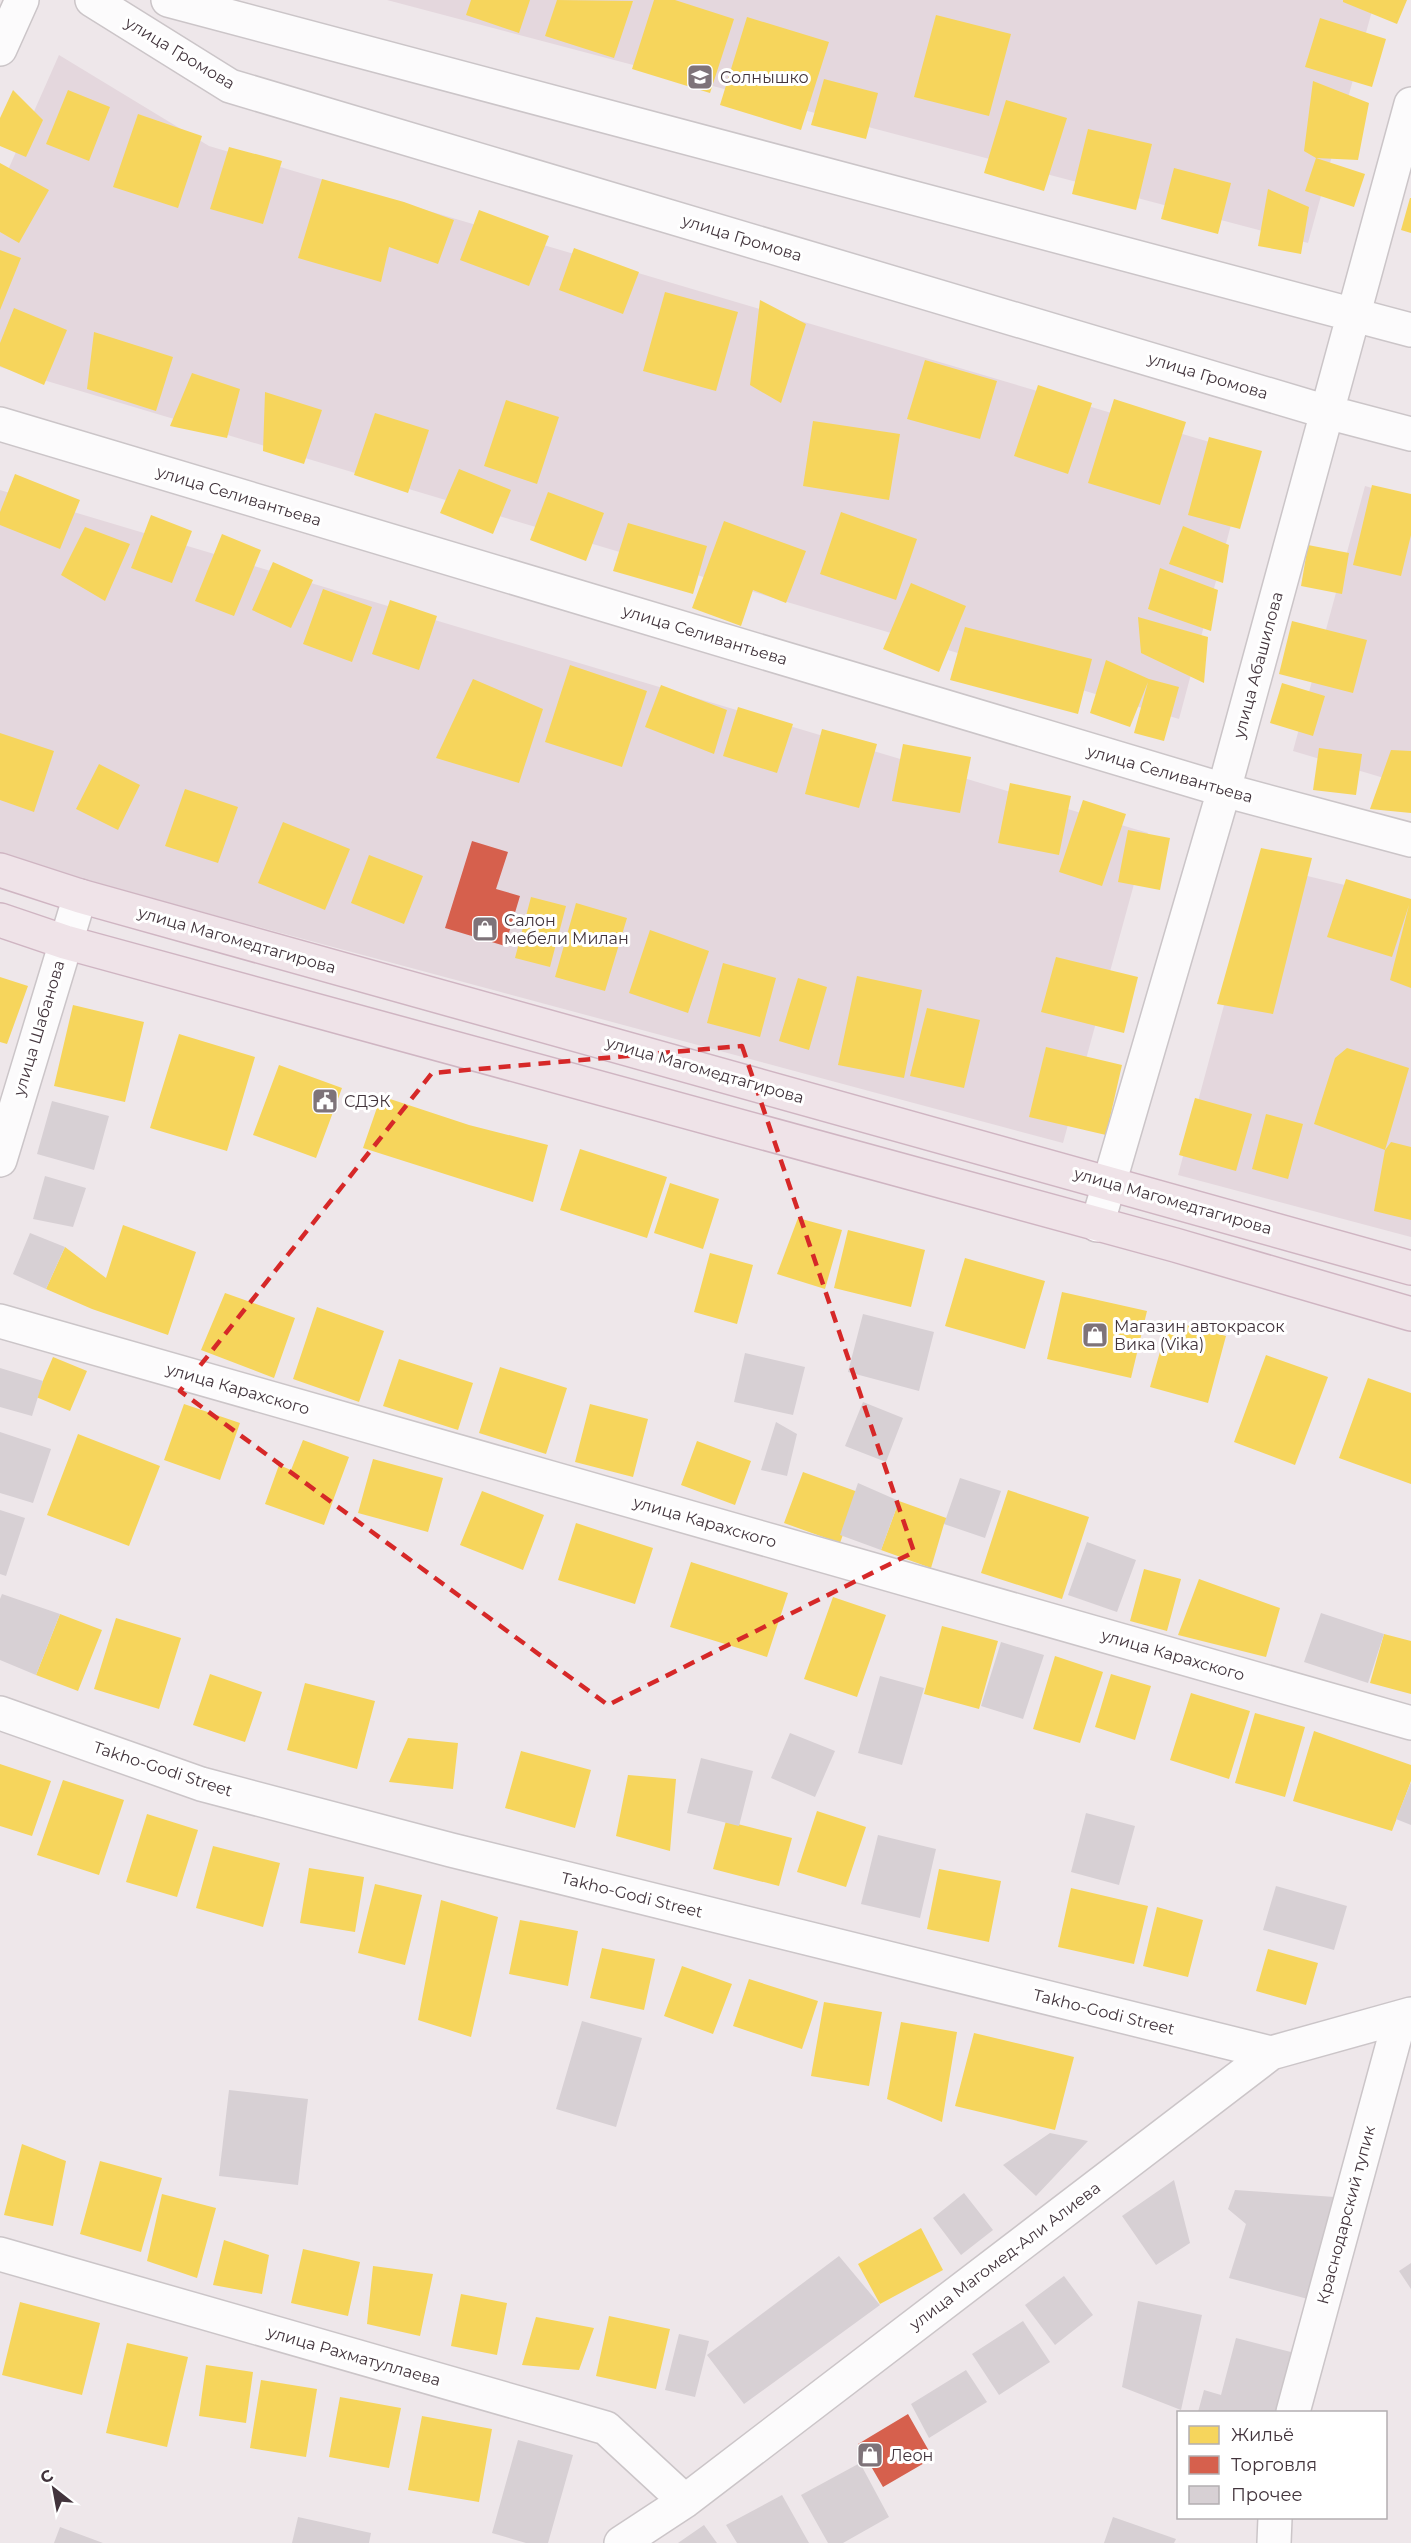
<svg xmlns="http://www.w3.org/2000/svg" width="1411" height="2543" viewBox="0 0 1411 2543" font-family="Montserrat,sans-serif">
  <rect width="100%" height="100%" fill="#eee7ea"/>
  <!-- residential -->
  <path fill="#e4d7dd" d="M 387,0 L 1375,0 L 1308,243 Z
    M 59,55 L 209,146 L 1250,454 L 1179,719 L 0,367 L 0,188 Z
    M 1365,486 L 1411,499 L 1411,786 L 1293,751 Z
    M 0,490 L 1148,833 L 1063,1143 L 87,881 L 0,852 Z
    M 1262,865 L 1411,901 L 1411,1237 L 1178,1175 Z"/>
  <!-- homes -->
  <path fill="#f6d55c" d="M 471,0 L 530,0 L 519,33 L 466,15 Z
    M 557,0 L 633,1 L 614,58 L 545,36 Z
    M 654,0 L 675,0 L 734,19 L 710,93 L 632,69 Z
    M 1343,0 L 1407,0 L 1397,24 L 1343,2 Z
    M 936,15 L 1011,34 L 989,116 L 914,97 Z
    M 747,17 L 829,42 L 801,130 L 720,105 Z
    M 1320,18 L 1386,39 L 1372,87 L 1305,67 Z
    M 824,79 L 878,93 L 866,139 L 811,125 Z
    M 1313,81 L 1369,103 L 1358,160 L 1316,158 L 1365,174 L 1354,207 L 1305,191 L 1316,158 L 1304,151 Z
    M 13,90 L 43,120 L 26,157 L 0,146 L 0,118 Z
    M 68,90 L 110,107 L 89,161 L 46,144 Z
    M 1006,100 L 1067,118 L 1044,191 L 984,173 Z
    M 138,114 L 202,136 L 178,208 L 113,187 Z
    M 1088,129 L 1152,144 L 1136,210 L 1072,194 Z
    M 229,147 L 282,161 L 263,224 L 210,209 Z
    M 0,163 L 49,190 L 19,243 L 0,232 Z
    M 1174,168 L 1231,183 L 1218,234 L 1161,219 Z
    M 322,179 L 404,202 L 454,220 L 438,264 L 389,247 L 381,282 L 298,258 Z
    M 1268,189 L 1309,207 L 1301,254 L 1258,246 Z
    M 1410,198 L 1411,198 L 1411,233 L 1401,230 Z
    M 479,210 L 549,236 L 529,286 L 460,260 Z
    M 574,248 L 639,272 L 623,314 L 559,290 Z
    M 0,250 L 21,258 L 0,310 Z
    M 665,292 L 738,312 L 716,391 L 643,371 Z
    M 760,300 L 806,324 L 781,403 L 750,385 Z
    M 14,308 L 67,330 L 44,385 L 0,366 L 0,343 Z
    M 94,332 L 173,357 L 156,411 L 87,389 Z
    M 925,360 L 997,381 L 980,439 L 907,419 Z
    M 192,373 L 240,389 L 227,438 L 170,426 Z
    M 1038,385 L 1092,403 L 1068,474 L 1014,456 Z
    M 265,392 L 322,410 L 304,464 L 263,451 Z
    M 1114,399 L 1186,422 L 1160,505 L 1088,483 Z
    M 506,400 L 559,417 L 537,484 L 484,466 Z
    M 375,413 L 429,430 L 408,493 L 354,475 Z
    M 813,421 L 900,434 L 889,500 L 803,486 Z
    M 1209,437 L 1262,451 L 1240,529 L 1188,515 Z
    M 459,469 L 511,490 L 493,534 L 440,513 Z
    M 15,474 L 80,500 L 60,549 L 0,525 L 0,512 Z
    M 1372,485 L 1411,494 L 1411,535 L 1401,576 L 1353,565 Z
    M 548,492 L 604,513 L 586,561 L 530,540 Z
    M 841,512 L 917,539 L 896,600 L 820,574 Z
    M 151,515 L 192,531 L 172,583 L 131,568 Z
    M 724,521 L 806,551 L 786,603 L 753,590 L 741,626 L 692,608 Z
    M 628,523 L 707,546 L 693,594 L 613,571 Z
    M 1183,526 L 1229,545 L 1223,583 L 1169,564 Z
    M 85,527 L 130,544 L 105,601 L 61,575 Z
    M 222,534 L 261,550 L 234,616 L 195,601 Z
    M 1308,545 L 1349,553 L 1342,594 L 1301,586 Z
    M 273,562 L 313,580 L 291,628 L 252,610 Z
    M 1160,568 L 1218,590 L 1211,631 L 1148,609 Z
    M 911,583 L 966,606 L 939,672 L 883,649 Z
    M 323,589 L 372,607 L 352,662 L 303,644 Z
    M 390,600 L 437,616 L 419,670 L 372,654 Z
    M 1138,617 L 1208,637 L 1204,683 L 1141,653 Z
    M 1292,621 L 1367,640 L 1353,693 L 1279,674 Z
    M 965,627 L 1092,659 L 1078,714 L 950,680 Z
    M 1106,660 L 1149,679 L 1179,687 L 1164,741 L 1134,733 L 1148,682 L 1130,727 L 1090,713 Z
    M 570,665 L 647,691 L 622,767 L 545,742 Z
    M 473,679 L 543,709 L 519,783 L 436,758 Z
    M 1282,683 L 1325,696 L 1313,736 L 1270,723 Z
    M 661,685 L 727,710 L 714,754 L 645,727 Z
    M 738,707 L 793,724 L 777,773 L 723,756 Z
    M 822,729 L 877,744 L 859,808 L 805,794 Z
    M 0,733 L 54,751 L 34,812 L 0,800 Z
    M 903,744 L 971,757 L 960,813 L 892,801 Z
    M 1319,748 L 1362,754 L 1356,795 L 1313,790 Z
    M 1391,750 L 1411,751 L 1411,813 L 1370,809 Z
    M 99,764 L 140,785 L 118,830 L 76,809 Z
    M 1010,783 L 1071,796 L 1059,855 L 998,843 Z
    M 185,789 L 238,807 L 218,863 L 165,846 Z
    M 1083,800 L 1126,814 L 1102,886 L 1059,872 Z
    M 283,822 L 350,849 L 325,910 L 258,883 Z
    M 1128,830 L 1170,838 L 1160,890 L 1118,882 Z
    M 1261,848 L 1312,858 L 1273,1014 L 1217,1004 Z
    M 369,855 L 423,876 L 404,924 L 351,903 Z
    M 1346,879 L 1411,899 L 1411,988 L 1390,980 L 1409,905 L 1392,957 L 1327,937 Z
    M 531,897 L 566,906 L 550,967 L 515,958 Z
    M 576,903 L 627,918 L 605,991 L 555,977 Z
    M 650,930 L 709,951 L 688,1013 L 629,993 Z
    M 1056,957 L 1138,977 L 1124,1033 L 1041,1012 Z
    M 723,963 L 776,978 L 760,1037 L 707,1023 Z
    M 857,976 L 922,990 L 904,1078 L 838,1065 Z
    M 0,977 L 28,986 L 7,1044 L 0,1042 Z
    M 798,978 L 827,987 L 809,1050 L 779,1041 Z
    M 73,1005 L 144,1022 L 125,1102 L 54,1086 Z
    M 927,1008 L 980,1020 L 964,1088 L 910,1076 Z
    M 179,1034 L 255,1057 L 227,1151 L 150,1128 Z
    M 1046,1047 L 1122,1065 L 1106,1135 L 1029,1117 Z
    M 1347,1048 L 1409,1068 L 1385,1150 L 1314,1124 L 1335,1058 Z
    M 279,1065 L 342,1088 L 316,1158 L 253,1135 Z
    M 381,1096 L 469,1125 L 548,1145 L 533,1202 L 363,1148 Z
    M 1195,1098 L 1252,1114 L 1236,1171 L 1179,1155 Z
    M 1266,1114 L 1303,1124 L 1288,1179 L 1252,1169 Z
    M 1391,1142 L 1411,1147 L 1411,1220 L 1374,1211 L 1385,1150 Z
    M 580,1149 L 667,1177 L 647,1238 L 560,1210 Z
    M 670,1183 L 719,1199 L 703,1249 L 654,1233 Z
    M 798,1218 L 842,1230 L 825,1289 L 777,1274 Z
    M 123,1225 L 196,1252 L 168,1335 L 92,1309 L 46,1289 L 65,1247 L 106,1278 Z
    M 848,1230 L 925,1250 L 911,1307 L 834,1288 Z
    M 710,1253 L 753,1265 L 737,1324 L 694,1312 Z
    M 965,1258 L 1045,1281 L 1025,1349 L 945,1326 Z
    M 1062,1292 L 1147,1311 L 1131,1378 L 1047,1359 Z
    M 225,1293 L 295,1318 L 274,1378 L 201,1350 Z
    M 317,1307 L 384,1331 L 359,1402 L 293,1379 Z
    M 1169,1320 L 1226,1336 L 1208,1403 L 1150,1387 Z
    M 1266,1355 L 1328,1377 L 1295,1465 L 1234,1442 Z
    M 53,1357 L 87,1371 L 70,1411 L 36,1397 Z
    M 399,1359 L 473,1383 L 458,1430 L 383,1406 Z
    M 500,1367 L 567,1388 L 546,1454 L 479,1433 Z
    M 1368,1378 L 1411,1393 L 1411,1484 L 1339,1458 Z
    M 184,1404 L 240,1423 L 220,1480 L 164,1460 Z
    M 590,1404 L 648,1419 L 633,1477 L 575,1462 Z
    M 78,1434 L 160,1466 L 129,1546 L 47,1515 Z
    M 303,1440 L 349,1457 L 324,1525 L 265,1504 L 279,1465 L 291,1470 Z
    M 697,1441 L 751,1461 L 735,1505 L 681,1485 Z
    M 373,1459 L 443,1478 L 428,1532 L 358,1513 Z
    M 803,1472 L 858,1492 L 840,1543 L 784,1523 Z
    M 1008,1490 L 1089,1517 L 1062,1599 L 981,1573 Z
    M 482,1491 L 544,1515 L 523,1570 L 460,1545 Z
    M 899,1501 L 949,1519 L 944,1524 L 931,1568 L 881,1550 Z
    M 576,1523 L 653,1548 L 635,1604 L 558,1580 Z
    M 691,1562 L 788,1593 L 767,1657 L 670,1627 Z
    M 1144,1569 L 1181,1579 L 1167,1631 L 1130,1621 Z
    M 1199,1579 L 1280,1608 L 1266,1657 L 1178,1635 Z
    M 833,1597 L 886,1615 L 857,1697 L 804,1679 Z
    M 60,1614 L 102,1630 L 78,1691 L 36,1675 Z
    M 116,1618 L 181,1638 L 159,1709 L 94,1689 Z
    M 942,1626 L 998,1641 L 979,1709 L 924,1694 Z
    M 1384,1634 L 1411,1641 L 1411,1694 L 1370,1683 Z
    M 1055,1656 L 1103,1672 L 1080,1743 L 1033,1729 Z
    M 210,1674 L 262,1692 L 245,1742 L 193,1725 Z
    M 1111,1674 L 1151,1686 L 1135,1740 L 1095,1727 Z
    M 305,1683 L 375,1701 L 357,1769 L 287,1750 Z
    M 1191,1693 L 1250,1711 L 1229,1779 L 1170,1760 Z
    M 1255,1713 L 1305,1727 L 1285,1797 L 1235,1783 Z
    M 1314,1731 L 1411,1765 L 1411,1781 L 1392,1831 L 1293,1801 Z
    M 408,1738 L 458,1743 L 453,1789 L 389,1782 Z
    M 521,1751 L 591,1770 L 575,1828 L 505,1808 Z
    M 0,1764 L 51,1781 L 32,1836 L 0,1826 Z
    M 628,1775 L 676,1779 L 670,1851 L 616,1836 Z
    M 63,1780 L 124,1800 L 99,1875 L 37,1855 Z
    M 817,1811 L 866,1827 L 846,1887 L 797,1872 Z
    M 147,1814 L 198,1830 L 177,1897 L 126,1882 Z
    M 726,1821 L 792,1838 L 779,1886 L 713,1869 Z
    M 213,1846 L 280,1863 L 263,1927 L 196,1908 Z
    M 309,1868 L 364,1877 L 355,1932 L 300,1923 Z
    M 939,1869 L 1001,1881 L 989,1942 L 927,1929 Z
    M 375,1884 L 422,1895 L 405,1965 L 358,1953 Z
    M 1071,1888 L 1148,1906 L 1134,1964 L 1058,1947 Z
    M 441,1900 L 498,1917 L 471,2037 L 418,2020 Z
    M 1157,1907 L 1203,1920 L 1188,1977 L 1143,1966 Z
    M 520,1920 L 578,1931 L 568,1986 L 509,1974 Z
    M 602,1948 L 655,1959 L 644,2010 L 590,1998 Z
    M 1268,1949 L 1318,1963 L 1306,2005 L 1256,1991 Z
    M 682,1966 L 732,1984 L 713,2034 L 664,2016 Z
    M 749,1979 L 818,2001 L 802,2049 L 733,2026 Z
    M 824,2002 L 882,2012 L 869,2086 L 811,2076 Z
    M 901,2022 L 957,2032 L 942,2122 L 887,2099 Z
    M 974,2033 L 1074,2057 L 1055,2130 L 955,2106 Z
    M 22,2144 L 66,2161 L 53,2226 L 4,2215 Z
    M 100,2161 L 162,2178 L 141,2252 L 80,2234 Z
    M 162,2194 L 216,2208 L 197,2278 L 147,2261 Z
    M 921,2228 L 943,2270 L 880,2304 L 858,2264 Z
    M 224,2240 L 269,2255 L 262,2294 L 213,2285 Z
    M 303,2249 L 360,2262 L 348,2316 L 291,2303 Z
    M 373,2266 L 433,2274 L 420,2336 L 367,2324 Z
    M 461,2294 L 507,2303 L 497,2355 L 451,2346 Z
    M 20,2302 L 100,2323 L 82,2395 L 2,2375 Z
    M 609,2316 L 670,2329 L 656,2389 L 596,2376 Z
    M 536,2317 L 594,2328 L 579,2370 L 522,2365 Z
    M 127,2343 L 188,2357 L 167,2447 L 106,2433 Z
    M 206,2365 L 253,2372 L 246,2423 L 199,2416 Z
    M 261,2380 L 317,2389 L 306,2457 L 250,2448 Z
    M 340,2397 L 401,2408 L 389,2468 L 329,2457 Z
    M 422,2416 L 492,2429 L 479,2502 L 408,2490 Z"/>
  <!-- shops -->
  <path fill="#d6604d" d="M 472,841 L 508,852 L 496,889 L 520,896 L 505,946 L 445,928 Z
    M 908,2414 L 933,2458 L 883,2487 L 858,2444 Z"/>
  <!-- building -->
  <path fill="#d7d0d4" d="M 52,1101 L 109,1116 L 94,1170 L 37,1154 Z
    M 45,1176 L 86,1188 L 73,1227 L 33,1219 Z
    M 30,1233 L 65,1247 L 46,1289 L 13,1274 Z
    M 863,1314 L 934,1332 L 919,1391 L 848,1372 Z
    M 745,1353 L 805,1367 L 793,1415 L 734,1402 Z
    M 0,1368 L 43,1381 L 32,1416 L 0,1407 Z
    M 863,1402 L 903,1418 L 886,1462 L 845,1446 Z
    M 776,1422 L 797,1434 L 787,1476 L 761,1470 Z
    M 0,1432 L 51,1449 L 33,1503 L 0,1493 Z
    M 960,1478 L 1001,1491 L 985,1538 L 944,1524 Z
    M 858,1483 L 899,1501 L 881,1550 L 840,1535 Z
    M 0,1510 L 25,1518 L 6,1576 L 0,1574 Z
    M 1087,1542 L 1136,1560 L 1117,1612 L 1068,1595 Z
    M 2,1594 L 60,1614 L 36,1675 L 0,1660 L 0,1599 Z
    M 1321,1613 L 1384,1634 L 1368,1683 L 1304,1662 Z
    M 1001,1642 L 1044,1655 L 1023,1719 L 981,1706 Z
    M 880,1676 L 924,1688 L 902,1765 L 858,1753 Z
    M 790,1733 L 835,1751 L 815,1797 L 771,1778 Z
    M 701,1758 L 753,1771 L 739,1826 L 687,1813 Z
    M 1411,1782 L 1411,1825 L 1396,1819 Z
    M 1086,1813 L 1135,1826 L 1119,1885 L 1071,1872 Z
    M 878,1835 L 936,1849 L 920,1918 L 861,1904 Z
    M 1276,1886 L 1347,1906 L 1334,1950 L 1263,1930 Z
    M 582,2021 L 642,2038 L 616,2127 L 556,2109 Z
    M 229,2090 L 308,2099 L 298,2185 L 219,2176 Z
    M 1050,2133 L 1088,2141 L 1036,2196 L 1003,2165 Z
    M 1174,2180 L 1190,2243 L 1156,2265 L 1122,2216 Z
    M 1235,2190 L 1335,2197 L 1308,2299 L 1229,2278 L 1246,2224 L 1228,2209 Z
    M 964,2193 L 993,2230 L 961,2255 L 933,2218 Z
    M 839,2256 L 880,2305 L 744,2404 L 707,2355 Z
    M 1411,2263 L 1411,2289 L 1399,2271 Z
    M 1064,2276 L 1093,2315 L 1055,2345 L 1025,2305 Z
    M 1138,2301 L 1202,2315 L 1181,2410 L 1122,2387 Z
    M 1023,2321 L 1050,2362 L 999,2395 L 972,2354 Z
    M 679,2334 L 709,2341 L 695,2397 L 665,2390 Z
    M 1236,2338 L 1295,2353 L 1280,2412 L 1198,2412 L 1204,2390 L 1221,2395 Z
    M 966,2370 L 987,2402 L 929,2438 L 911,2404 Z
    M 518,2440 L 573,2455 L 548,2543 L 526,2543 L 492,2533 Z
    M 860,2463 L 889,2517 L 843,2543 L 828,2543 L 801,2495 Z
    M 782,2495 L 809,2543 L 737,2543 L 726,2525 Z
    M 298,2517 L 371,2533 L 369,2543 L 292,2543 Z
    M 1113,2517 L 1176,2539 L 1174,2543 L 1104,2543 Z
    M 704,2525 L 717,2543 L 678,2543 Z
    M 60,2527 L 103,2543 L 54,2543 Z"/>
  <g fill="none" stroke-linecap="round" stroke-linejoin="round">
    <defs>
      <path id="street" d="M 92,0 L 230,86 L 1327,412 L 1411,434
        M 168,0 L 1411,330
        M 0,49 L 22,0
        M 0,424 L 1224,790 L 1411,840
        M 0,1160 L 80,896
        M 1097,1225 L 1224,790 L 1411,104
        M 0,1321 L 1411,1723
        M 0,1713 L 201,1784 L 451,1850 L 1271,2053
        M 0,2254 L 606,2428 L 685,2501
        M 1293,2412 L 1400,2018
        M 621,2543 L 685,2501 L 1271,2053 L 1411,2014
        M 1274,2543 L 1275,2518"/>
      <path id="primary" d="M 0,870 L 80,896 L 1411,1268
        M 0,920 L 65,942 L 1175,1245 L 1411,1314"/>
    </defs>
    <!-- street casing -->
    <use href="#street" stroke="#cbc5c8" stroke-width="36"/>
    <!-- primary casing -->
    <use href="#primary" stroke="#cfb5c2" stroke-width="36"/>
    <!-- street -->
    <use href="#street" stroke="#fcfbfc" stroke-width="33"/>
    <!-- primary -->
    <use href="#primary" stroke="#efe3e8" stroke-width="33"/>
  </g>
  <!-- marked area -->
  <path fill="none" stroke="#d62828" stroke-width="4.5" stroke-dasharray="12 8" stroke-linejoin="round" d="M 742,1046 L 914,1552 L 608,1705 L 180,1391 L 432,1073 Z"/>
  <!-- icons -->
  <defs>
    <symbol id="school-square" viewBox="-11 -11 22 22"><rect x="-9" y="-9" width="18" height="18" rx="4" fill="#7e7379" stroke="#fff"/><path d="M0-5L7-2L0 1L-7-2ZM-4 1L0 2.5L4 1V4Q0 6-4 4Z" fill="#fff"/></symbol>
    <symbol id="shop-square" viewBox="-11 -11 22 22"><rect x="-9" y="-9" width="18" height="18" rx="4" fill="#7e7379" stroke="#fff"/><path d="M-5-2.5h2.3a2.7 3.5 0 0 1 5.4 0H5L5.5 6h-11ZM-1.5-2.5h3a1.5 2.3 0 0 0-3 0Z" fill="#fff"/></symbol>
    <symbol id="civic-square" viewBox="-11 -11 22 22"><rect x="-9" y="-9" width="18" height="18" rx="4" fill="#7e7379" stroke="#fff"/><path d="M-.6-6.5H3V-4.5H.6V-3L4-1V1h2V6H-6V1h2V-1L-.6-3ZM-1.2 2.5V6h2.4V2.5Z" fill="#fff"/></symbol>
  </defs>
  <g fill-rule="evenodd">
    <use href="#school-square" x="685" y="62" width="30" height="30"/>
    <use href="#shop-square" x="470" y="914" width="30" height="30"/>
    <use href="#civic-square" x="310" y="1086" width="30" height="30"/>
    <use href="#shop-square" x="1080" y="1320" width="30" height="30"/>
    <use href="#shop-square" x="855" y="2440" width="30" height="30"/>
  </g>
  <g text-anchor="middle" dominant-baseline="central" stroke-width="6" stroke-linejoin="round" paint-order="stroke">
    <!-- street labels -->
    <g font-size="16" fill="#42343c" stroke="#fff">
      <text transform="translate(180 53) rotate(31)">улица Громова</text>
      <text transform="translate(742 238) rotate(17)">улица Громова</text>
      <text transform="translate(1208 376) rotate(17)">улица Громова</text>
      <text transform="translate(239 496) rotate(17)">улица Селивантьева</text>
      <text transform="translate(705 635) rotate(17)">улица Селивантьева</text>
      <text transform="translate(1258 665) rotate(-75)">улица Абашилова</text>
      <text transform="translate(1170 774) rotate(16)">улица Селивантьева</text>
      <text transform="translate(237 940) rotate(16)">улица Магомедтагирова</text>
      <text transform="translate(39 1028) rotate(-73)">улица Шабанова</text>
      <text transform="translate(705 1070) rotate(16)">улица Магомедтагирова</text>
      <text transform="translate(1173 1201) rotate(16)">улица Магомедтагирова</text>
      <text transform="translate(238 1389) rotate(16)">улица Карахского</text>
      <text transform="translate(705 1522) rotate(16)">улица Карахского</text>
      <text transform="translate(1173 1655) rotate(16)">улица Карахского</text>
      <text transform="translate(163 1769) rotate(18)">Takho-Godi Street</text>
      <text transform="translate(632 1895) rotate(14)">Takho-Godi Street</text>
      <text transform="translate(1104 2012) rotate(14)">Takho-Godi Street</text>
      <text transform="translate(1346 2215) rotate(-75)">Краснодарский тупик</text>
      <text transform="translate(1005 2256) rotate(-37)">улица Магомед-Али Алиева</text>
      <text transform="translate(354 2356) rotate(16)">улица Рахматуллаева</text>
    </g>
    <!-- poi labels -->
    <g font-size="16" fill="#42343c" stroke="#fff" text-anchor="start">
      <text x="720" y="77">Солнышко</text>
      <text x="504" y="920">Салон<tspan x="504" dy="18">мебели Милан</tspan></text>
      <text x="344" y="1101">СДЭК</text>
      <text x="1114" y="1326">Магазин автокрасок<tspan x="1114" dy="18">Вика (Vika)</tspan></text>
      <text x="890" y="2455">Леон</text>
    </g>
  </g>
  <!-- legend -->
  <rect x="1177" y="2411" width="210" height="108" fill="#ffffff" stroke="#b3aeb1" stroke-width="1.5"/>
  <rect x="1189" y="2426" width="30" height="18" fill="#f6d55c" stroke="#b3aeb1" stroke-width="1.5"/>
  <text x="1231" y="2441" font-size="18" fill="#42343c">Жильё</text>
  <rect x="1189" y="2456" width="30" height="18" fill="#d6604d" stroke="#b3aeb1" stroke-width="1.5"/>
  <text x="1231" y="2471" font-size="18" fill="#42343c">Торговля</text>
  <rect x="1189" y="2486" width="30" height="18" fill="#d7d0d4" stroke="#b3aeb1" stroke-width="1.5"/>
  <text x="1231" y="2501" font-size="18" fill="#42343c">Прочее</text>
  <!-- north arrow -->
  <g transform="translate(54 2489) rotate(329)" stroke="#ffffff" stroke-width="4.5" paint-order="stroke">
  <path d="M0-4.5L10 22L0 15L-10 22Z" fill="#42343c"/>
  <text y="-9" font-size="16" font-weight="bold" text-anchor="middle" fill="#42343c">С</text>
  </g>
</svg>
